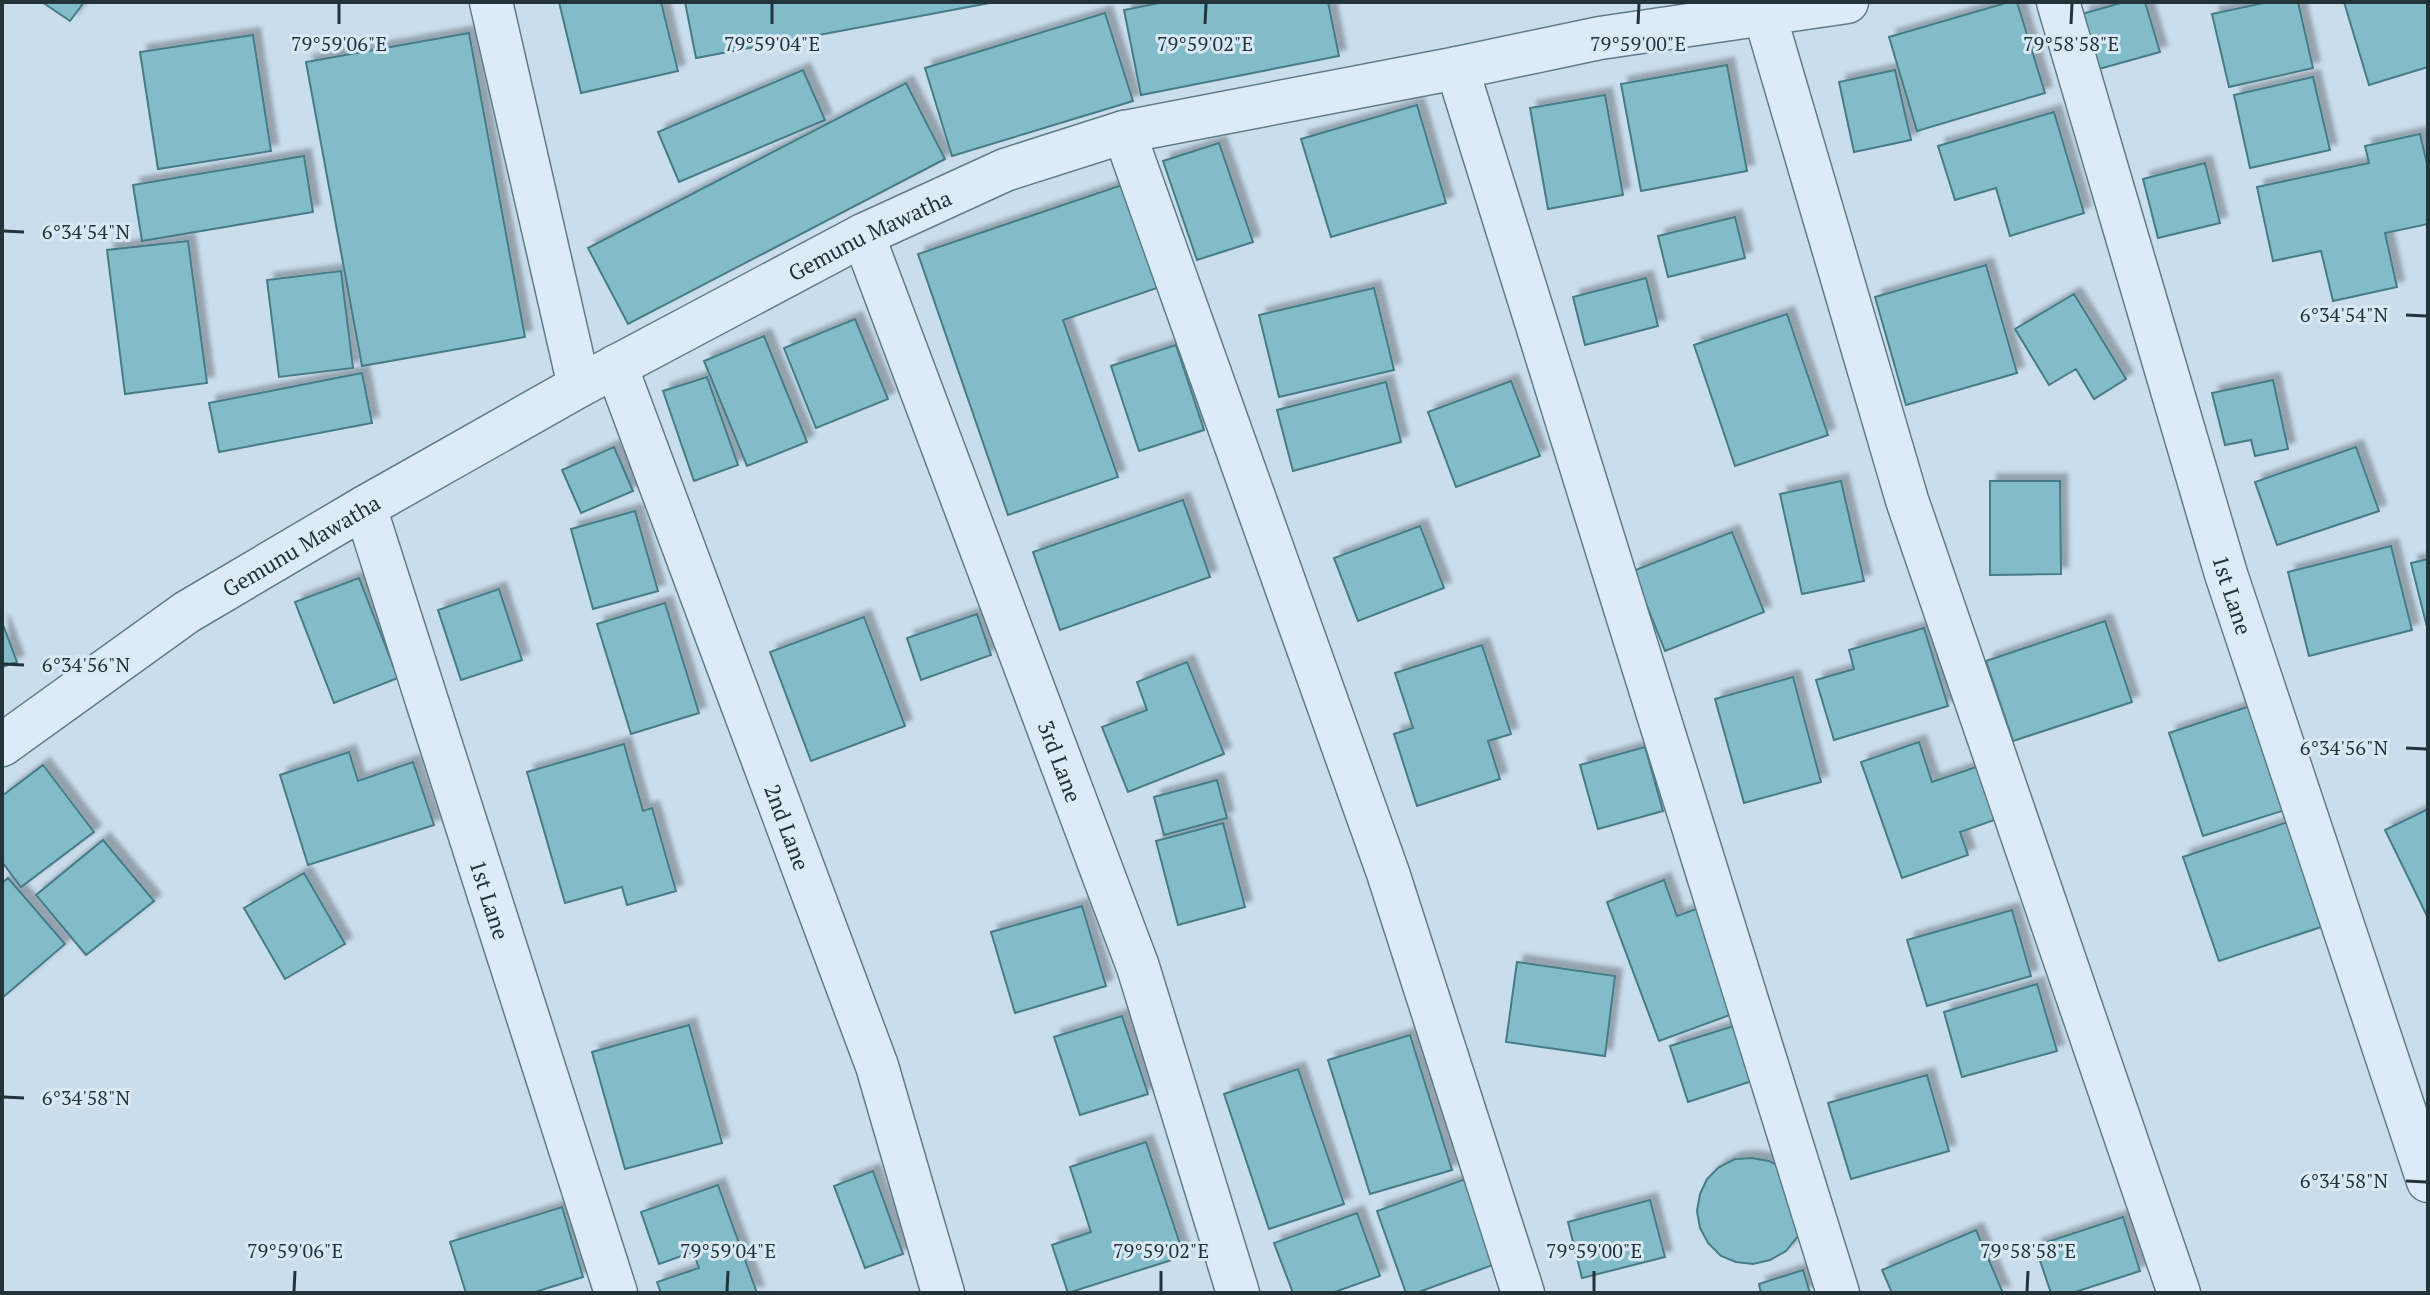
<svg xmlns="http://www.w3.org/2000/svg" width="2430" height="1295" viewBox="0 0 2430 1295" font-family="'PT Serif',serif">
  <defs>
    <filter id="shadow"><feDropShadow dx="7" dy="-7" stdDeviation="2" flood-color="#0004"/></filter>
  </defs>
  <rect width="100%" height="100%" fill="#cadded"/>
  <!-- building -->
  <path fill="#82bcc9" stroke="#467c87" stroke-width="2" filter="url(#shadow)" d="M 42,2 L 84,2 L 70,21 Z
    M 559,2 L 661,2 L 678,71 L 581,93 Z
    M 685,2 L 995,2 L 696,58 Z
    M 1164,2 L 1328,2 L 1339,56 L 1141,95 L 1124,10 Z
    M 2009,2 L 2017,2 L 2045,93 L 1917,131 L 1889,37 Z
    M 2124,2 L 2145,2 L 2160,52 L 2099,69 L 2082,14 Z
    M 2268,2 L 2298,2 L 2313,68 L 2229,87 L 2212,14 Z
    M 2344,2 L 2428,2 L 2428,67 L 2369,85 Z
    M 1105,13 L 1133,101 L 952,156 L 925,68 Z
    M 469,33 L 525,337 L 362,366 L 306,62 Z
    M 253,35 L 271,151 L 158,169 L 140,52 Z
    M 1727,65 L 1747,171 L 1641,191 L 1621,84 Z
    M 803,70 L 825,120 L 679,182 L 658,132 Z
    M 1895,70 L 1911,140 L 1854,152 L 1839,82 Z
    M 2313,77 L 2330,150 L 2250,168 L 2234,95 Z
    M 906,83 L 945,159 L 628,324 L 588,248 Z
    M 1605,95 L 1623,195 L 1548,209 L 1530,108 Z
    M 1417,105 L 1446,203 L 1331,237 L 1301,139 Z
    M 2054,112 L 2084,213 L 2010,236 L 1996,188 L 1955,200 L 1938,146 Z
    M 2420,134 L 2428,168 L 2428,224 L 2385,233 L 2397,287 L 2333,301 L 2321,251 L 2273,261 L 2257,187 L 2369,163 L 2365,146 Z
    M 1219,143 L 1253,242 L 1197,260 L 1163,161 Z
    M 304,156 L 313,212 L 142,241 L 133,185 Z
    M 2205,163 L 2220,223 L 2158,238 L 2143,179 Z
    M 1122,185 L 1157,288 L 1063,320 L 1118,477 L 1008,515 L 918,254 Z
    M 1735,217 L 1745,258 L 1668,277 L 1658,236 Z
    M 188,241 L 207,383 L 125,394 L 107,250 Z
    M 1986,265 L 2017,373 L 1906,405 L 1875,297 Z
    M 341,271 L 353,368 L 279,377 L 267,280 Z
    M 1646,278 L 1658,326 L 1585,345 L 1573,297 Z
    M 1374,288 L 1394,370 L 1279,397 L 1259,315 Z
    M 2074,294 L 2126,379 L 2094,399 L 2076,369 L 2049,385 L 2015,329 Z
    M 1787,314 L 1828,435 L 1735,466 L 1694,345 Z
    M 855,319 L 888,399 L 816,428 L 784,348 Z
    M 764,336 L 807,442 L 747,466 L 704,361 Z
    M 1176,345 L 1204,430 L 1139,451 L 1111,366 Z
    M 362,373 L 372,423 L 219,452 L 209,403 Z
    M 707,377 L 738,465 L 694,481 L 663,391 Z
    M 2273,380 L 2288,449 L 2255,456 L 2251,440 L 2225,445 L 2212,393 Z
    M 1511,381 L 1540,456 L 1456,487 L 1428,412 Z
    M 1386,382 L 1401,442 L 1293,471 L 1277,410 Z
    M 614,447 L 633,491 L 581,513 L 562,470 Z
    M 2356,447 L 2379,511 L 2277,545 L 2255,482 Z
    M 1841,481 L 1864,581 L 1802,594 L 1780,494 Z
    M 1990,481 L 2060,481 L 2061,574 L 1990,575 Z
    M 1183,500 L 1210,577 L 1060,630 L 1033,552 Z
    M 635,511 L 658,591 L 593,609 L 571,529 Z
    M 1420,526 L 1444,588 L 1358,621 L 1334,558 Z
    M 1732,532 L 1764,612 L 1665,651 L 1633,571 Z
    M 2391,546 L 2412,630 L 2309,656 L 2288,572 Z
    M 2428,559 L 2428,631 L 2411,563 Z
    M 359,578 L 398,678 L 334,703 L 295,602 Z
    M 499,589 L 522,660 L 461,680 L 438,610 Z
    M 665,603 L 699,713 L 631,734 L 597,624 Z
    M 977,614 L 991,655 L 921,680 L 907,638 Z
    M 864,617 L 905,726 L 811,761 L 770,652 Z
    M 2105,621 L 2132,702 L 2013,741 L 1986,661 Z
    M 2,622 L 17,662 L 2,667 Z
    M 1924,628 L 1948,706 L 1834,740 L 1816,680 L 1854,669 L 1849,650 Z
    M 1482,645 L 1511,734 L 1488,741 L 1500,779 L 1417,806 L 1394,734 L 1413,728 L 1395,673 Z
    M 1187,662 L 1224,754 L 1128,792 L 1102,727 L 1147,710 L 1137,682 Z
    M 1793,677 L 1821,782 L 1744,803 L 1715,699 Z
    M 2256,704 L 2291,808 L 2203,836 L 2169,733 Z
    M 1919,742 L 1932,782 L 1982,765 L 2000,818 L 1960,832 L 1968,855 L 1902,878 L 1861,762 Z
    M 624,744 L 643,811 L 652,808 L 676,891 L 627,905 L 622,887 L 565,903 L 527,772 Z
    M 1645,747 L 1663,811 L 1598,829 L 1580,765 Z
    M 349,752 L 358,781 L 413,762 L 434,825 L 308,865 L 280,775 Z
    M 43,765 L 94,832 L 21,887 L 2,862 L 2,796 Z
    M 1217,780 L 1227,818 L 1164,835 L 1154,797 Z
    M 2428,809 L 2428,918 L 2385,830 Z
    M 2297,819 L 2333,923 L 2219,961 L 2183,857 Z
    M 1223,823 L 1245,907 L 1178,925 L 1156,841 Z
    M 103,840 L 154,901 L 86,955 L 36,895 Z
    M 304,873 L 345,944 L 285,979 L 244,908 Z
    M 8,878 L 65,944 L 2,998 L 2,883 Z
    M 1664,880 L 1677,916 L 1699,908 L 1738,1012 L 1659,1041 L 1607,902 Z
    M 1082,906 L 1106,986 L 1015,1013 L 991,932 Z
    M 2012,910 L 2031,976 L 1927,1006 L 1907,940 Z
    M 1517,962 L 1615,976 L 1605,1056 L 1506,1042 Z
    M 2037,984 L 2057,1051 L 1962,1077 L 1944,1012 Z
    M 1122,1016 L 1148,1094 L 1080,1115 L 1054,1037 Z
    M 1740,1024 L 1758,1079 L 1688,1102 L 1670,1046 Z
    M 689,1025 L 722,1143 L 625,1169 L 592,1052 Z
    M 1410,1035 L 1452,1170 L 1370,1194 L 1328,1060 Z
    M 1298,1069 L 1344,1204 L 1269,1229 L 1224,1094 Z
    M 1927,1075 L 1949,1151 L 1851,1179 L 1828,1103 Z
    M 1146,1142 L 1184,1256 L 1068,1293 L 1052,1245 L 1091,1232 L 1070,1167 Z
    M 1752,1158 L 1769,1161 L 1785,1170 L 1804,1219 L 1798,1236 L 1786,1251 L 1770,1260 L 1753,1264 L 1736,1262 L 1721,1256 L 1708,1243 L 1700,1228 L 1697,1211 L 1700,1194 L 1707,1179 L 1719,1167 L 1735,1159 Z
    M 873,1171 L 903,1254 L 865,1268 L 834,1186 Z
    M 1471,1177 L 1501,1262 L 1416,1293 L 1406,1293 L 1377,1211 Z
    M 718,1185 L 757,1293 L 661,1293 L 657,1282 L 699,1268 L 693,1252 L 659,1264 L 641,1212 Z
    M 1650,1200 L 1665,1257 L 1582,1278 L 1568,1222 Z
    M 562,1207 L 583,1277 L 532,1293 L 466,1293 L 450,1242 Z
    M 1357,1213 L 1380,1276 L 1332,1293 L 1293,1293 L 1274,1243 Z
    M 2123,1217 L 2140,1271 L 2072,1293 L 2051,1293 L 2035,1246 Z
    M 1976,1230 L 2003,1293 L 1892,1293 L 1882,1270 Z
    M 1803,1270 L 1810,1293 L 1761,1293 L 1759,1284 Z"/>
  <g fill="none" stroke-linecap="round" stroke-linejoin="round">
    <defs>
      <g id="minor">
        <path d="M 491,2 L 579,386"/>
        <path d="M 1761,2 L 1907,500 L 2179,1293"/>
        <path id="s1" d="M 2058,2 L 2226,574 L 2428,1181"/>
        <path d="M 1457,68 L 1838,1293"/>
        <path d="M 1124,132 L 1388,873 L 1523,1293"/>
        <path id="s2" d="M 863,235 L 1138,967 L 1238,1293"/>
        <path id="s3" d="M 616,366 L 877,1066 L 943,1293"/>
        <path id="s4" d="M 365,507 L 616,1293"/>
        <path id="s5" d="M 2,745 L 187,612 L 365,507 L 579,386 L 863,235 L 1005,170 L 1124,132 L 1457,68 L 1600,38 L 1847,2"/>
      </g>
    </defs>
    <!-- minor casing -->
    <use href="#minor" stroke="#5f7c89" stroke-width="45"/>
    <!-- minor -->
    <use href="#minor" stroke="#ddebf8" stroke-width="42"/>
  </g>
  <!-- ticks -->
  <path fill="none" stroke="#22343a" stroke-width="3" d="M 339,24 L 339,4M 772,24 L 772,4M 1205,24 L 1206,4M 1638,24 L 1639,4M 2071,24 L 2072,4M 4,231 L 24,232M 2406,315 L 2426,316M 4,664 L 24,665M 2406,748 L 2426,749M 4,1097 L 24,1098M 2406,1181 L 2426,1182M 294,1291 L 295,1271M 727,1291 L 728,1271M 1161,1291 L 1161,1271M 1594,1291 L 1594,1271M 2027,1291 L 2028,1271"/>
  <g text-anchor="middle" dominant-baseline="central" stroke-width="6" stroke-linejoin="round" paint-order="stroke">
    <!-- street labels -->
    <g font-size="22" fill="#22343a" stroke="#d9e8f5">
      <text stroke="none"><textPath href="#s5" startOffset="1008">Gemunu Mawatha</textPath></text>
      <text stroke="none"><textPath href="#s5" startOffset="360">Gemunu Mawatha</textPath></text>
      <text stroke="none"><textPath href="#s1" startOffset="618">1st Lane</textPath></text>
      <text stroke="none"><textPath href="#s2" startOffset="562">3rd Lane</textPath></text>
      <text stroke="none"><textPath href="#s3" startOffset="492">2nd Lane</textPath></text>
      <text stroke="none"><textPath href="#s4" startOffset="412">1st Lane</textPath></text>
    </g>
  </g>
  <g font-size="20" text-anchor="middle" fill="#22343a" stroke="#d9e8f5" stroke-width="6" stroke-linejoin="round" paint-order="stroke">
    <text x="339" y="51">79°59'06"E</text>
    <text x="772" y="51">79°59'04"E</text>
    <text x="1205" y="51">79°59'02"E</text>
    <text x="1638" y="51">79°59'00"E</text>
    <text x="2071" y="51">79°58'58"E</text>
    <text x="86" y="239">6°34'54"N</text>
    <text x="2344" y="322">6°34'54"N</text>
    <text x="86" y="672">6°34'56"N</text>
    <text x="2344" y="755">6°34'56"N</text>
    <text x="86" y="1105">6°34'58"N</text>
    <text x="2344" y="1188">6°34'58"N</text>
    <text x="295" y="1258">79°59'06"E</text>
    <text x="728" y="1258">79°59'04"E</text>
    <text x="1161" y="1258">79°59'02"E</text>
    <text x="1594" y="1258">79°59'00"E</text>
    <text x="2028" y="1258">79°58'58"E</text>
  </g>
  <!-- border -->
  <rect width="2430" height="1295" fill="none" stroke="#22343a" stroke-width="8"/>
</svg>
